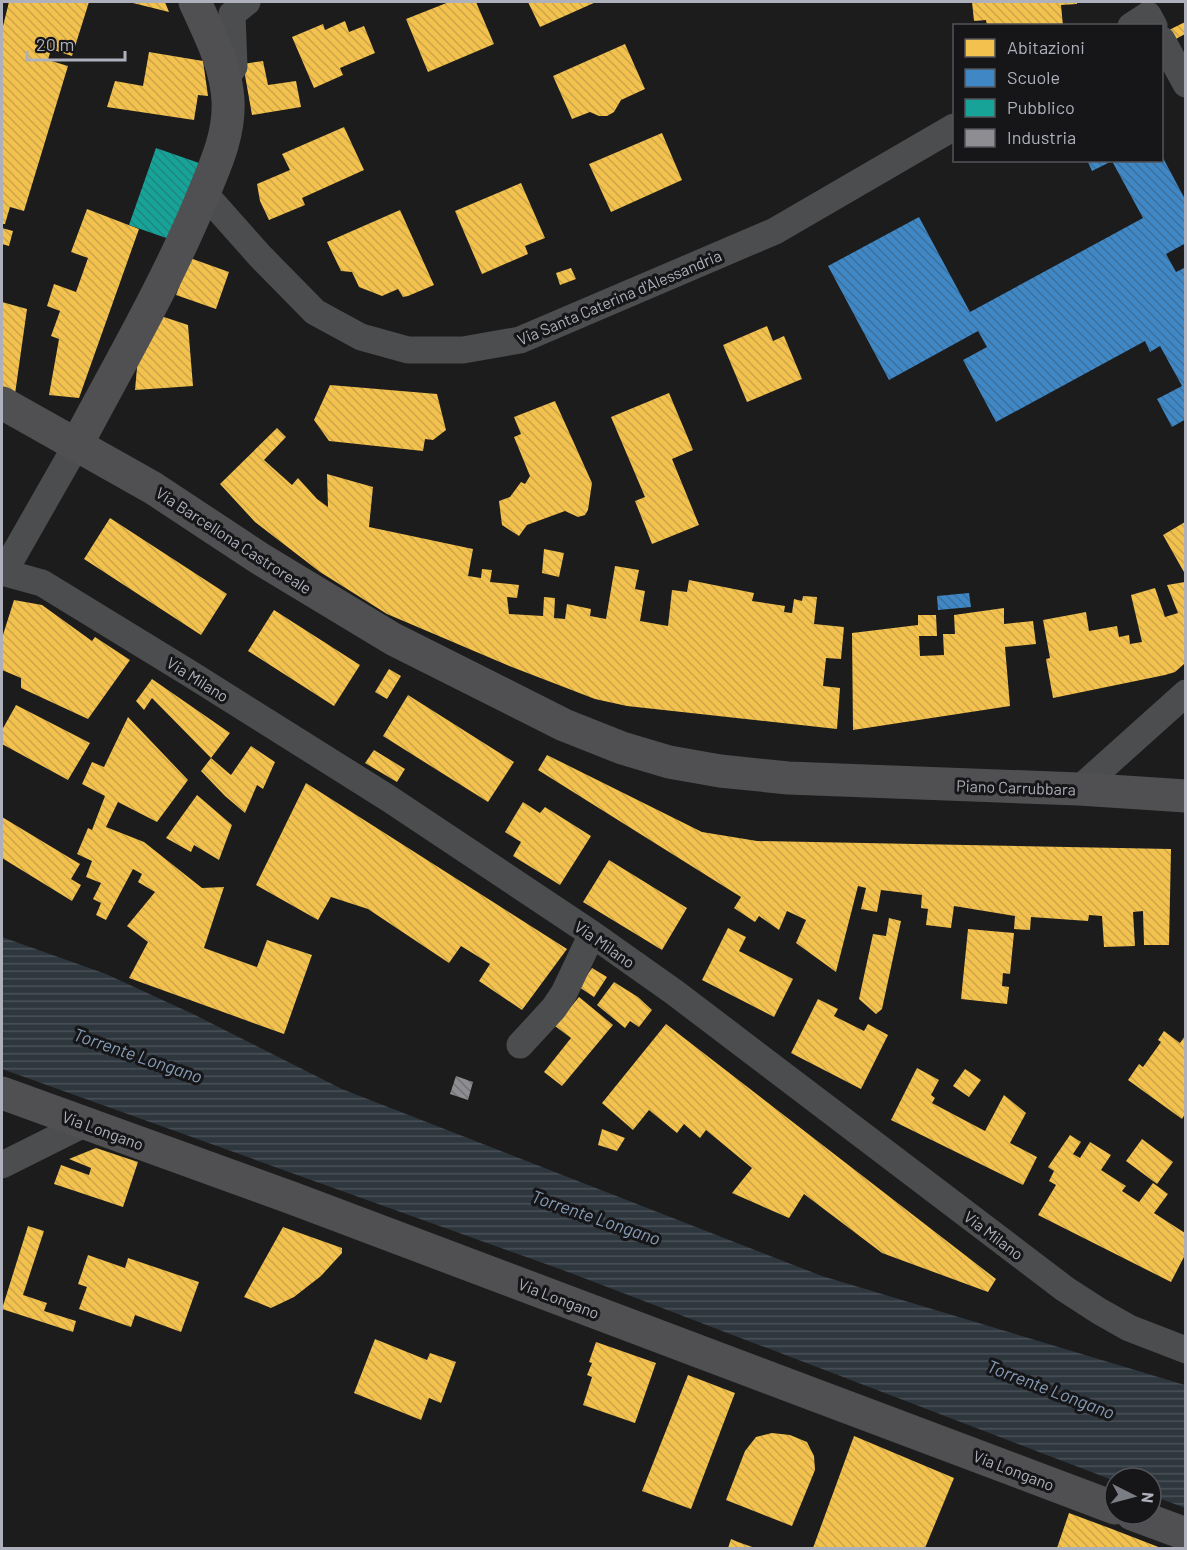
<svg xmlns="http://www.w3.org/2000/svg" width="1187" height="1550" viewBox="0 0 1187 1550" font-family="Barlow,sans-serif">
  <defs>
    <pattern id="water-rules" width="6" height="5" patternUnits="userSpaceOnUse" patternTransform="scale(1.5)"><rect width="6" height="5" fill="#2e363e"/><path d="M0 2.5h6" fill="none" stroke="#4a5158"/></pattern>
    <pattern id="homes-back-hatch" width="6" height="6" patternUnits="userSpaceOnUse" patternTransform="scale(1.5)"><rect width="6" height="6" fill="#f2c14e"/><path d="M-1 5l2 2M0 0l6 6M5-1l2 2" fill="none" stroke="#cca54a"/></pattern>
    <pattern id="schools-back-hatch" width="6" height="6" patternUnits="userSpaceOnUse" patternTransform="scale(1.5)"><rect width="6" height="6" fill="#3f88c5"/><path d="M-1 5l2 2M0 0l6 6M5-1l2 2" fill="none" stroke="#3c6f9b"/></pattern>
    <pattern id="public-back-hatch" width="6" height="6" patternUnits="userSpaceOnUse" patternTransform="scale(1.5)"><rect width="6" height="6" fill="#17a398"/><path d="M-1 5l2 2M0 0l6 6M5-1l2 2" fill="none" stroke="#1e8880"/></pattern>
    <pattern id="industry-back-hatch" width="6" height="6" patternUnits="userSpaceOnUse" patternTransform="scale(1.5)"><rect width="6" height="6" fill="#8d8d92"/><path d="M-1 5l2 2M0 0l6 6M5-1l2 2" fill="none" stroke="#727377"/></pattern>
  </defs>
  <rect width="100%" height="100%" fill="#1c1c1c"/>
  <!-- water -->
  <path fill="url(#water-rules)" d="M 2,937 L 106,974 L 193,1014 L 342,1089 L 822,1276 L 1185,1385 L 1185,1508 L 1151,1495 L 1151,1478 L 1115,1478 L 1115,1481 L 568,1272 L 2,1069 Z"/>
  <!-- homes -->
  <path fill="url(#homes-back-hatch)" d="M 9,2 L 89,2 L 72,56 L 51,49 L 48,60 L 68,66 L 24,211 L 10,207 L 5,224 L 2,224 L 2,30 Z
    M 129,2 L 165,2 L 169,12 Z
    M 449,2 L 476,2 L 494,44 L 428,72 L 406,19 Z
    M 528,2 L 596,2 L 540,27 Z
    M 972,2 L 1077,2 L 1077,4 L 1061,5 L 1063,26 L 987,26 L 986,20 L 974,21 Z
    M 345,21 L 349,32 L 364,26 L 375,53 L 340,68 L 343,75 L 314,88 L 292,37 L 323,24 L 325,30 Z
    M 1185,22 L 1185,34 L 1174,40 L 1169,30 Z
    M 625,44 L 645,89 L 621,100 L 614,112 L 607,116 L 599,116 L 590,112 L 572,119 L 553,76 Z
    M 149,52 L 203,61 L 208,96 L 198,95 L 194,120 L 107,107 L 115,81 L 143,86 Z
    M 263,61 L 268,85 L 296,81 L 301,107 L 252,115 L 243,64 Z
    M 344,127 L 364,170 L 302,198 L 305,205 L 269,220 L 260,201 L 257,184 L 290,170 L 282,154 Z
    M 662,133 L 682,180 L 611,212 L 589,164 Z
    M 521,183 L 545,238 L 525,246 L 528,254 L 482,274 L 455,211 Z
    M 87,209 L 139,229 L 79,398 L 49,395 L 59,339 L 51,336 L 60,311 L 47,306 L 54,284 L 76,292 L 88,258 L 71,252 Z
    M 400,210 L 434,285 L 408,296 L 403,297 L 398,289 L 382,296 L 359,287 L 352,272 L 341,271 L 327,242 Z
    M 2,228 L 13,231 L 9,246 L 2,244 Z
    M 190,258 L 229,272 L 216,309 L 176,295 Z
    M 571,268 L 576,279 L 560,285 L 556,273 Z
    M 2,302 L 27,309 L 15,394 L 2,393 Z
    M 161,316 L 188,325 L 193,386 L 135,390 L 138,357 Z
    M 767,326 L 773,341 L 784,336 L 802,379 L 747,402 L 723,345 Z
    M 330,385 L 437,394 L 446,430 L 433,440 L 425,439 L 423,451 L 329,441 L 314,420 Z
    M 669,393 L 693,450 L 672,459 L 699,525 L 652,544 L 635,501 L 645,497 L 611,417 Z
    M 555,401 L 592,483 L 588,510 L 585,515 L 578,517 L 565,511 L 527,525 L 519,536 L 502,525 L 499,501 L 510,497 L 521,482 L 525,484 L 530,476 L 514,437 L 521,434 L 514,417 Z
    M 277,428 L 286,437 L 264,460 L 292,485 L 298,478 L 317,499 L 328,507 L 327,474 L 373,487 L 369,527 L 473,549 L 468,576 L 481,578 L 482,569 L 492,570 L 490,582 L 519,585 L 517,598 L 507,597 L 509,614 L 543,616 L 544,597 L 555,598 L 554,618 L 565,619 L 567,604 L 591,609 L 590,616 L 606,619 L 615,566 L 639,570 L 635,589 L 645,591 L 640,621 L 668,626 L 672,590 L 687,592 L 689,580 L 754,593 L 752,601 L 785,606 L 784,612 L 792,613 L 794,599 L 802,601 L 803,596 L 817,597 L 814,624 L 844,627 L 841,659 L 826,658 L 823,686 L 840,688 L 837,729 L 627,706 L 595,699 L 507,665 L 387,614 L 320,572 L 255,522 L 220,484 Z
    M 110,518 L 227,594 L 201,635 L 84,559 Z
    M 1185,522 L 1185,574 L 1163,535 Z
    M 544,549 L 564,553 L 559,577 L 542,573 Z
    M 1185,582 L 1184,664 L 1175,672 L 1165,675 L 1053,698 L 1046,659 L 1050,658 L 1043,620 L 1086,612 L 1089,631 L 1117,626 L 1119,637 L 1129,635 L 1130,644 L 1142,642 L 1131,595 L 1155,588 L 1165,617 L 1178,613 L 1167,585 Z
    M 14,600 L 42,605 L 92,641 L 95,637 L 130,660 L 88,719 L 21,688 L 21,678 L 2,670 L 2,638 Z
    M 1004,608 L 1004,624 L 1033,621 L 1036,644 L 1005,647 L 1010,706 L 853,730 L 852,633 L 918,625 L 918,615 L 936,615 L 937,636 L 919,636 L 920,656 L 944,655 L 943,634 L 955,634 L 954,615 Z
    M 274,610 L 360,665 L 334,706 L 248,651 Z
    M 389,669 L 401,676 L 387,699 L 375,692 Z
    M 152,679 L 230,733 L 211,758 L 152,698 L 144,710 L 136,701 Z
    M 408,695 L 514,762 L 488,802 L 383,736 Z
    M 16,705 L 90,743 L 68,780 L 2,744 L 2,730 Z
    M 128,717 L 188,780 L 157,822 L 118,802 L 106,827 L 144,842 L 202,888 L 224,887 L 204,948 L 257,967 L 267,940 L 312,955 L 284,1034 L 129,978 L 148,942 L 127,926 L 155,892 L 138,882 L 142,874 L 133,869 L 106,920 L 96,915 L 101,903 L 93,899 L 101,883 L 86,877 L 92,861 L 77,854 L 88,828 L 92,830 L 105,796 L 82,784 L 92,762 L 104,767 Z
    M 251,746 L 275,762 L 263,789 L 257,785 L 245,813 L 225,796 L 201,771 L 211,758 L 231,775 Z
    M 374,750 L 405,769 L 397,782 L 365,763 Z
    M 547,755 L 702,832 L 757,841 L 1171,849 L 1169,945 L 1144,945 L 1143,911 L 1133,912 L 1135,946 L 1104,947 L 1102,916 L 1089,915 L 1088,921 L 1031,917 L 1030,930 L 1014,929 L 1015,916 L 954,906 L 951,928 L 926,925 L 928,909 L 921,908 L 922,895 L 881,890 L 877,912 L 861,909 L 866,888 L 858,886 L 836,972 L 796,943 L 806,920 L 787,911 L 779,930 L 759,916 L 755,922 L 734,908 L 741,897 L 538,770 Z
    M 306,783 L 567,949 L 522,1010 L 479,981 L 490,964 L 461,946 L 449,963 L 368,909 L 331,897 L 318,920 L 256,885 Z
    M 197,795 L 232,825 L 219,860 L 194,845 L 191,852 L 166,838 Z
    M 523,802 L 540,813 L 545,807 L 591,836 L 560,885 L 513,856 L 521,842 L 505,832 Z
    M 2,817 L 80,864 L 71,879 L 81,885 L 72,901 L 2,858 Z
    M 609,860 L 687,908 L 662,950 L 583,902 Z
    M 889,918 L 901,921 L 882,1009 L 876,1014 L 859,999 L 873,934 L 886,936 Z
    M 728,928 L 746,937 L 739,951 L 793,979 L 774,1017 L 702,980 Z
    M 968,929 L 1014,933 L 1010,974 L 1003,973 L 1002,986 L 1009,987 L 1007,1004 L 961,999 Z
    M 592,968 L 607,977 L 594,997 L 579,987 Z
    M 614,982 L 638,997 L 652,1010 L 639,1027 L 630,1021 L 625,1028 L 597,1005 Z
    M 579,997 L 613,1025 L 562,1086 L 544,1072 L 571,1038 L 555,1026 Z
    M 818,999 L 838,1009 L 834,1016 L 864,1031 L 868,1024 L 888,1035 L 861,1089 L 791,1053 Z
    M 666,1024 L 996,1279 L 988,1292 L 882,1253 L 804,1194 L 789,1218 L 732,1193 L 752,1168 L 706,1130 L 700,1138 L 684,1124 L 677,1133 L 649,1110 L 633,1130 L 602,1103 Z
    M 1164,1031 L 1180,1043 L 1185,1036 L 1185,1114 L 1182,1119 L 1128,1080 L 1139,1064 L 1143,1067 L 1161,1042 L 1158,1040 Z
    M 917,1068 L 939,1080 L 931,1095 L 935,1098 L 932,1103 L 985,1131 L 1004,1095 L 1026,1113 L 1010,1143 L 1037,1157 L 1023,1185 L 891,1120 Z
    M 965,1069 L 981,1080 L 969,1097 L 953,1086 Z
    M 602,1129 L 625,1138 L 617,1151 L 598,1145 Z
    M 1070,1135 L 1081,1142 L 1073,1154 L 1080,1158 L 1090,1142 L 1111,1155 L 1101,1170 L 1126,1186 L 1122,1191 L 1139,1202 L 1153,1183 L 1168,1194 L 1154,1213 L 1185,1233 L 1185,1255 L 1171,1282 L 1038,1215 L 1056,1185 L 1049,1181 L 1054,1171 L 1048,1167 Z
    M 1142,1139 L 1173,1162 L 1157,1184 L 1126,1161 Z
    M 96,1148 L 138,1162 L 123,1207 L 54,1184 L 61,1165 L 89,1175 L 91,1168 L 69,1159 Z
    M 28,1226 L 44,1231 L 23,1295 L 47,1303 L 44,1311 L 76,1321 L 73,1332 L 2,1309 Z
    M 283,1227 L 342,1248 L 342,1253 L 321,1276 L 294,1297 L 271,1308 L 244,1297 Z
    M 88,1255 L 125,1268 L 128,1258 L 199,1282 L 181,1332 L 135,1315 L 131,1327 L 79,1309 L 87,1287 L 78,1284 Z
    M 375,1339 L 427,1360 L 430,1353 L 456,1362 L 441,1403 L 429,1398 L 421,1420 L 354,1393 Z
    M 596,1342 L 656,1363 L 635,1423 L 583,1405 L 592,1377 L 587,1375 L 592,1363 L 589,1362 Z
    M 688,1375 L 735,1393 L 691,1509 L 642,1491 Z
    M 772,1433 L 790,1435 L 807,1442 L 814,1456 L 815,1470 L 792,1526 L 726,1500 L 745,1451 L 756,1437 Z
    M 854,1436 L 954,1478 L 925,1548 L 813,1548 Z
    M 1069,1513 L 1112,1529 L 1161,1548 L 1057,1548 Z
    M 731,1539 L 738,1542 L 755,1548 L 728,1548 Z"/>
  <!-- schools -->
  <path fill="url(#schools-back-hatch)" d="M 1162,156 L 1186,201 L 1186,243 L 1166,254 L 1176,272 L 1186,267 L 1186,419 L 1172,427 L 1157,399 L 1182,386 L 1160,346 L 1150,352 L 1145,341 L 996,422 L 963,360 L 987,347 L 978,331 L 889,380 L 828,266 L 919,217 L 970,312 L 1143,218 L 1112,161 L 1092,171 L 1087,160 L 1162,160 Z
    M 969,593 L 971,607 L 938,610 L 937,596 Z"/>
  <!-- public -->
  <path fill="url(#public-back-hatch)" d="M 156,148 L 199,163 L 172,240 L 129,225 Z"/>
  <!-- industry -->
  <path fill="url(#industry-back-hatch)" d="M 456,1076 L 473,1082 L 468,1100 L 450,1094 Z"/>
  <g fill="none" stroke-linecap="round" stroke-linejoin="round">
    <!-- street -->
    <path stroke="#4c4d4f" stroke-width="27" d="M 1131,26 L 1148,15 L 1154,26
      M 1162,40 L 1186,84
      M 225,79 L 234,67 L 232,14 L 247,2
      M 204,193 L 260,256 L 315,312 L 361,337 L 408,350 L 463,350 L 520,340 L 775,231 L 954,127
      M 2,572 L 42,583 L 189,673 L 388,798 L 592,934 L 674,992 L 1065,1289 L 1099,1311 L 1129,1328 L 1186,1350
      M 4,572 L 77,444
      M 1079,789 L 1186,693
      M 520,1045 L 554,1008 L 564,993 L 592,934
      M 2,1165 L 86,1123"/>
    <!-- secondary -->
    <path stroke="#505053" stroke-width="33" d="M 2,403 L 153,488 L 259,558 L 393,639 L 564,725 L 622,748 L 669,762 L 720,771 L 788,778 L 1079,789 L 1186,796
      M 77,444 C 120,363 166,284 201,200 C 214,168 230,136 228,100 C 226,65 209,33 195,2
      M 2,1093 L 292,1198 L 1115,1508
      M 1132,1514 L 1186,1534"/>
  </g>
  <g text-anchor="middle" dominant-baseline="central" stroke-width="6" stroke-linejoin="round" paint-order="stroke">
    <!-- street labels -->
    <g font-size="16" fill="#aeb1bc" stroke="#161618">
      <text transform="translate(619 297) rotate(-23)">Via Santa Caterina d'Alessandria</text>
      <text transform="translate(234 540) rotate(33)">Via Barcellona Castroreale</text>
      <text transform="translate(198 679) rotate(32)">Via Milano</text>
      <text transform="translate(1016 787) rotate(2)">Piano Carrubbara</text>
      <text transform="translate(605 944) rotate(35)">Via Milano</text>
      <text transform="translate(103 1130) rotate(20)">Via Longano</text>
      <text transform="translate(994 1235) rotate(37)">Via Milano</text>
      <text transform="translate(559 1298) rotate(21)">Via Longano</text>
      <text transform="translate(1014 1470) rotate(21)">Via Longano</text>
    </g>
    <!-- water labels -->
    <g font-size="18" font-style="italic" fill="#869cb6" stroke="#161618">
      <text transform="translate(138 1055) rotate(19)">Torrente Longano</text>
      <text transform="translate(596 1217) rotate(19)">Torrente Longano</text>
      <text transform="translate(1051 1389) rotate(21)">Torrente Longano</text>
    </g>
  </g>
  <!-- border -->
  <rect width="1187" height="1550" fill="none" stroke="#aeb1bc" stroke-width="6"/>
  <!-- legend -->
  <rect x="953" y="24" width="210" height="138" fill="#161618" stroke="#53545a" stroke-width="1.5"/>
  <rect x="965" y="39" width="30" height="18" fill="#f2c14e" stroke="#53545a" stroke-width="1.5"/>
  <text x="1007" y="54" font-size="18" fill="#aeb1bc">Abitazioni</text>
  <rect x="965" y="69" width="30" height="18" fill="#3f88c5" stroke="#53545a" stroke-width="1.5"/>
  <text x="1007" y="84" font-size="18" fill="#aeb1bc">Scuole</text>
  <rect x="965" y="99" width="30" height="18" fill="#17a398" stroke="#53545a" stroke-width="1.5"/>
  <text x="1007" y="114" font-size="18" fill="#aeb1bc">Pubblico</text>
  <rect x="965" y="129" width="30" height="18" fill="#8d8d92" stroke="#53545a" stroke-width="1.5"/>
  <text x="1007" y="144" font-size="18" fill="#aeb1bc">Industria</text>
  <!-- north arrow -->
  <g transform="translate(1133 1496) rotate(96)"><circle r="28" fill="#161618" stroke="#53545a" stroke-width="1.5"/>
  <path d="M0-4.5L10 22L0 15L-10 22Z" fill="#7b7d84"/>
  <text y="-9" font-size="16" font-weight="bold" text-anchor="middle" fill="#aeb1bc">N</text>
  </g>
  <!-- scale -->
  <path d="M27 51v9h98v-9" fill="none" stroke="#aeb1bc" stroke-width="3"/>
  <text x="36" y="51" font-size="18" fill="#aeb1bc" stroke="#161618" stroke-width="4.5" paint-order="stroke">20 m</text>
</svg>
